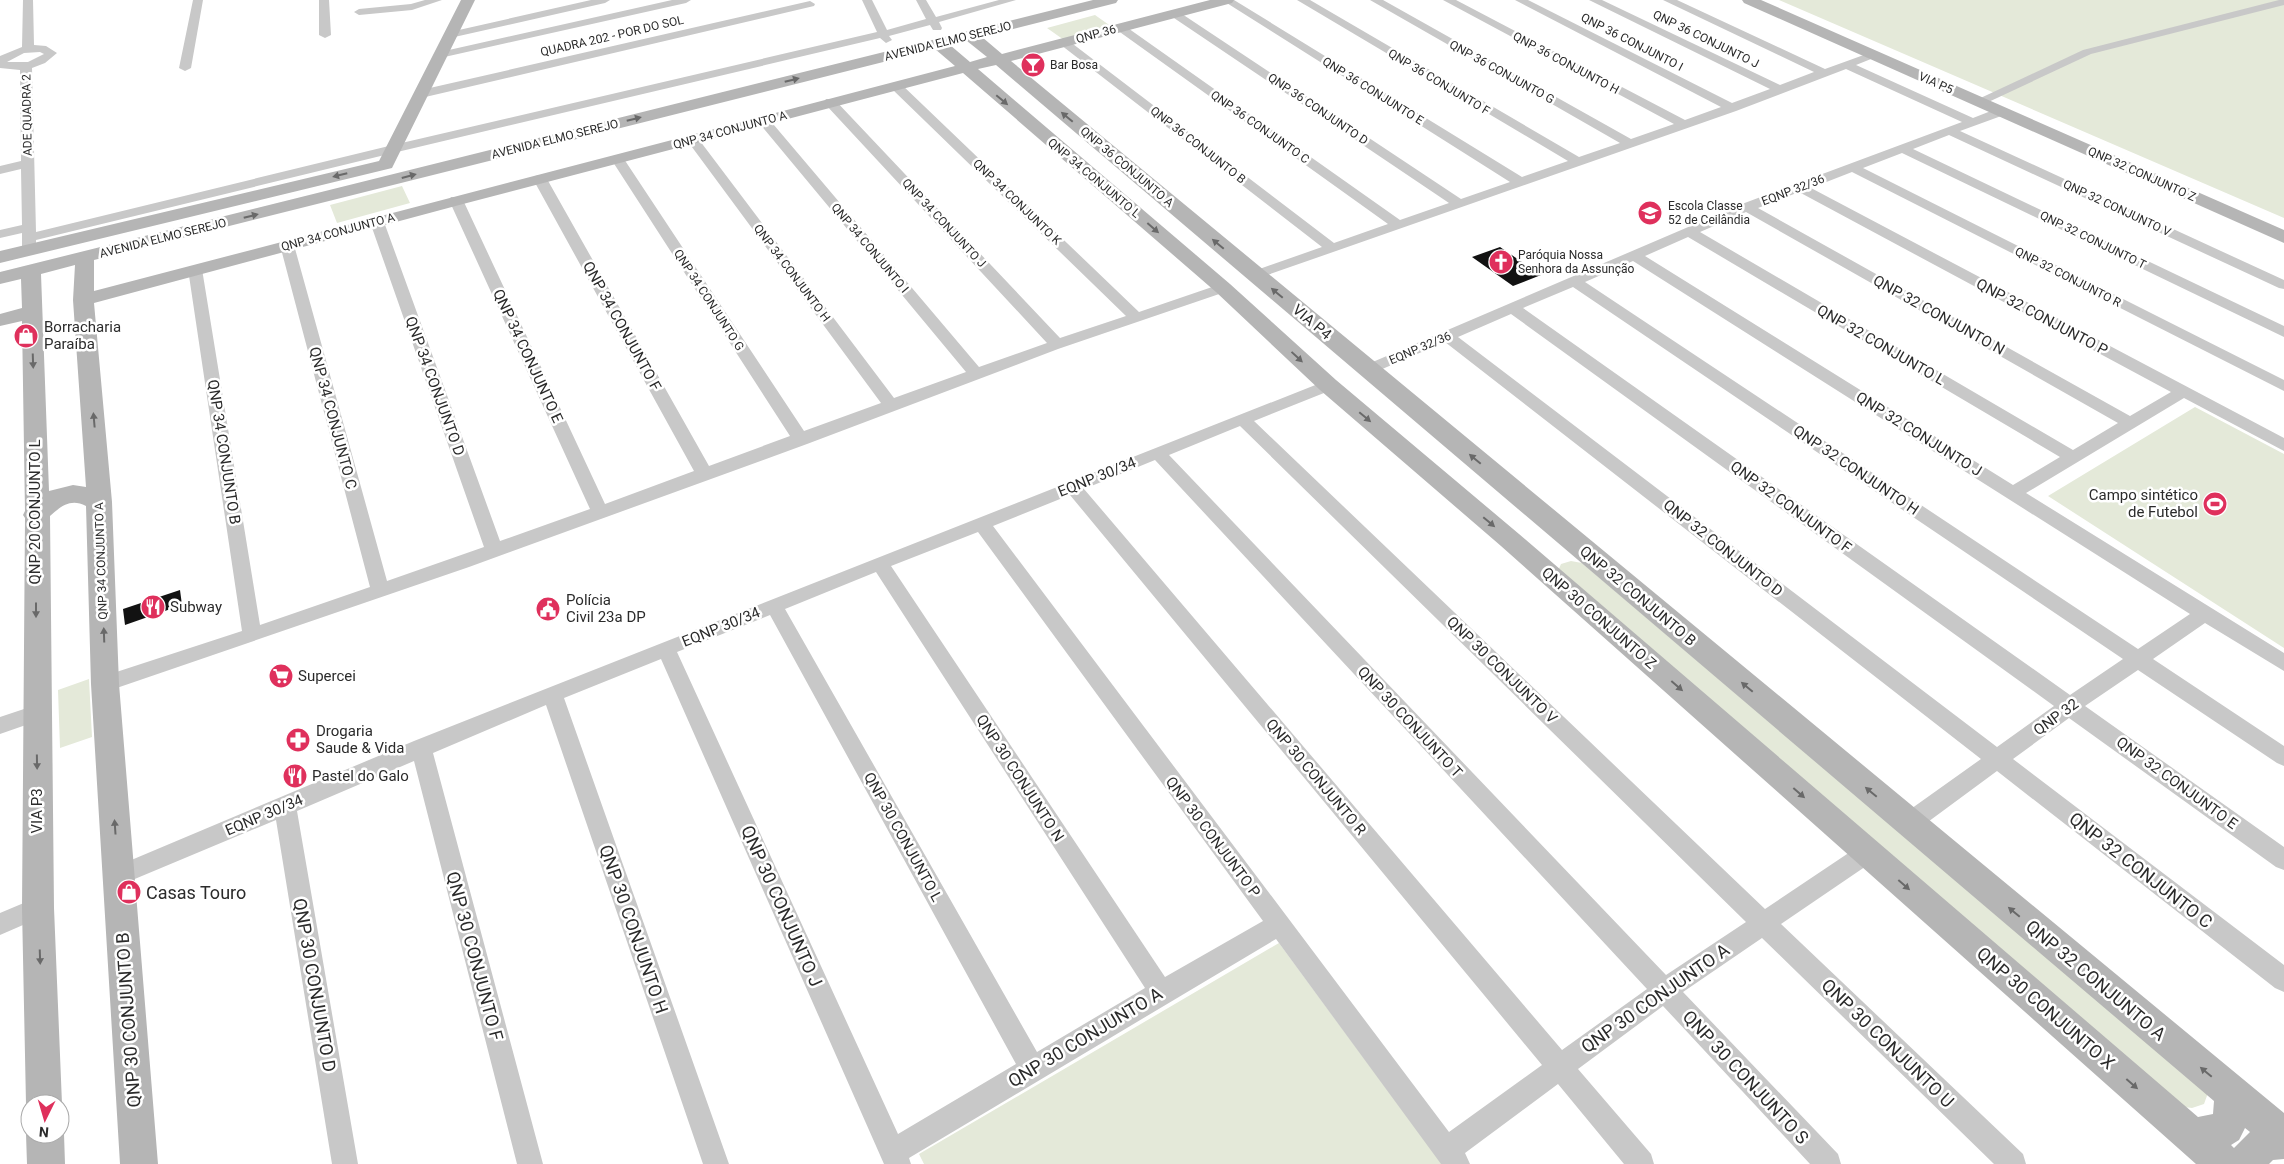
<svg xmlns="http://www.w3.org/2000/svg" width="2284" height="1164" viewBox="0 0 2284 1164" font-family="Roboto,sans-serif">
  <rect width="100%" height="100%" fill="#fff"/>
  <!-- green -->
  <path fill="#e4e9d9" d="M 1779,0 L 2284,0 L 2284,218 Z
    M 1095,15 L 1112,27 L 1064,40 L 1047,28 Z
    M 402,186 L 410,203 L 337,223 L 330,205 Z
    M 2195,407 L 2284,454 L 2284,648 L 2048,496 Z
    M 1571,561 L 1582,563 L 2208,1093 L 2204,1104 L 2192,1108 L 2184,1107 L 1558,571 L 1561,564 Z
    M 89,679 L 92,737 L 60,748 L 58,690 Z
    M 1279,943 L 1442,1164 L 924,1164 L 919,1154 Z"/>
  <!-- building -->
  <path fill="#121212" d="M 1500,247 L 1541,275 L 1513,286 L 1472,257 Z
    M 180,590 L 182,605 L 125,625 L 123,609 Z"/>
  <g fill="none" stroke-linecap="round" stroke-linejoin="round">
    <!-- street -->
    <path fill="#c8c8c8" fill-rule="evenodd" d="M 23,0 L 33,0 L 34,45 L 46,46 L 57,53 L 45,63 L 32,68 L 36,232 L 393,145 L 877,32 L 862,0 L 872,0 L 887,30 L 926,19 L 916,0 L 926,0 L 936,17 L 999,0 L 1016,0 L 939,22 L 942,28 L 941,30 L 933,30 L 930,25 L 889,36 L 892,40 L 886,43 L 880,38 L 393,153 L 36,240 L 36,249 L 29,253 L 22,249 L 22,233 L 0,238 L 0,230 L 22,225 L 21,169 L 0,174 L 0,166 L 21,161 L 20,70 L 0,68 L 0,56 L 22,47 ZM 40,52 L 44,54 L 28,62 L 7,62 L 24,53 Z
      M 193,0 L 203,0 L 191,68 L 185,71 L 179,68 Z
      M 319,0 L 329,0 L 331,35 L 325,38 L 319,35 Z
      M 425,0 L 442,0 L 412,10 L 359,15 L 354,12 L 359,9 L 411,4 Z
      M 591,0 L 610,0 L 605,3 L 450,38 L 444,35 L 450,32 Z
      M 672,0 L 691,0 L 686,3 L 440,58 L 434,55 L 440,52 Z
      M 1222,0 L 1234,0 L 1522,177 L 1568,161 L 1297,0 L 1310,0 L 1579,157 L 1620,143 L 1370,0 L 1383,0 L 1631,139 L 1674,124 L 1443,0 L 1456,0 L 1685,120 L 1721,107 L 1515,0 L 1528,0 L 1732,103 L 1770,89 L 1589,0 L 1602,0 L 1780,85 L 1814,72 L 1663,0 L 1677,0 L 1825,69 L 1872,52 L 1876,53 L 1876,57 L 1856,65 L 1973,118 L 1996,109 L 2004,109 L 2006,112 L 2004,115 L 1960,131 L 2284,280 L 2284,289 L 2279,288 L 1949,135 L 1913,149 L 2284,326 L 2284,337 L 1902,153 L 1863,168 L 2284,380 L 2284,391 L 1852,172 L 1811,188 L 2284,438 L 2284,451 L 2184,398 L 2026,493 L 2284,653 L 2284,671 L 2205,623 L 2153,659 L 2284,746 L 2284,766 L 2277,763 L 2138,670 L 2085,706 L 2284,847 L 2284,870 L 2276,867 L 2069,718 L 2013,759 L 2284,965 L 2284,992 L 2275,988 L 1997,771 L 1917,830 L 1909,833 L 1901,830 L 1898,823 L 1901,816 L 1981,759 L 1445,342 L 1373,373 L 1367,375 L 1359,370 L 1361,367 L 1742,204 L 1962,122 L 1846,69 L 1736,111 L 1256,279 L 1251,278 L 1249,275 L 1251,272 L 1322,247 L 1061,45 L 1061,41 L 1069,41 L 1334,243 L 1388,224 L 1117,30 L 1117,26 L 1125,26 L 1400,220 L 1449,203 L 1171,16 L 1171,12 L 1179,12 L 1461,199 L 1510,182 ZM 1799,192 L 2171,392 L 2130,416 L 1758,208 ZM 1746,212 L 2118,423 L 2073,450 L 1700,232 ZM 1688,237 L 2060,457 L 2013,485 L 1645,256 ZM 1633,261 L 2190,614 L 2138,649 L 1585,282 ZM 1573,287 L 2123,659 L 2070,695 L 1523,308 ZM 1511,314 L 2054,706 L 1997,747 L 1458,337 Z
      M 2279,0 L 2284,0 L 2284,5 L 2091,54 L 1982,105 L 1974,105 L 1972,102 L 2083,50 Z
      M 810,1 L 815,4 L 814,6 L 421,98 L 415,94 L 421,90 Z
      M 896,82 L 900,83 L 1139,312 L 1218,285 L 1228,285 L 1230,288 L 1228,291 L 1058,349 L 807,444 L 469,567 L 105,692 L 98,690 L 95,684 L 98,678 L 242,631 L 188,269 L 190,266 L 200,266 L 202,269 L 260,625 L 370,587 L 280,245 L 282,242 L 292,242 L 294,245 L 387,581 L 484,547 L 370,222 L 372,219 L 382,219 L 384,222 L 500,541 L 590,509 L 449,200 L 451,197 L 461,197 L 463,200 L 605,504 L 694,471 L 533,179 L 535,176 L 540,175 L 547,179 L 709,466 L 790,436 L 611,159 L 612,156 L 622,156 L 804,431 L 881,403 L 689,143 L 687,140 L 689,137 L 697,137 L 894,398 L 966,372 L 760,124 L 758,121 L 760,118 L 768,118 L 979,367 L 1047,343 L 826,105 L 824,102 L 826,99 L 834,99 L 1060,338 L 1126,316 L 892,89 L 890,86 Z
      M 1328,380 L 1334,381 L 1336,385 L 1334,389 L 1254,421 L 1765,909 L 1859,846 L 1867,843 L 1875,846 L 1878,853 L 1875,860 L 1781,924 L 2023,1154 L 2026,1164 L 1994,1164 L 1762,938 L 1683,992 L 1838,1154 L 1841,1164 L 1810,1164 L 1663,1006 L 1578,1069 L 1651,1154 L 1654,1164 L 1624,1164 L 1558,1084 L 1465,1153 L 1470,1164 L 1441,1164 L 1276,939 L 909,1158 L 911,1164 L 884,1164 L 661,659 L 564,698 L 729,1164 L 703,1164 L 546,705 L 433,753 L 543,1164 L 517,1164 L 414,761 L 297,811 L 358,1164 L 332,1164 L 276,820 L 118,886 L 110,883 L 107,876 L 110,869 L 414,741 ZM 1240,426 L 1746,922 L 1666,975 L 1169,455 ZM 1155,460 L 1647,989 L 1562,1050 L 1084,489 ZM 1070,495 L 1542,1065 L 1449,1132 L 993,526 ZM 978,532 L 1263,921 L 1165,977 L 891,566 ZM 876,572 L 1145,988 L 1037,1052 L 785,609 ZM 770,615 L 1016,1064 L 898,1134 L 677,652 Z
      M 36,705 L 43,707 L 46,713 L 43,719 L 0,734 L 0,717 Z
      M 38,897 L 46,901 L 50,908 L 46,915 L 0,935 L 0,913 Z"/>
    <!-- secondary -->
    <path fill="#b5b5b5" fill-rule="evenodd" d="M 461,0 L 475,0 L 392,168 L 0,263 L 0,251 L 379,161 Z
      M 1093,0 L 1118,0 L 1116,3 L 982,37 L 1002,54 L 1210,0 L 1234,0 L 1232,3 L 1011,61 L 2284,1113 L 2284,1159 L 2273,1160 L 2269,1164 L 2196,1164 L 1501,546 L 1320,390 L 1216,292 L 963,73 L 463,204 L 94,303 L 112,502 L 119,684 L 158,1164 L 120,1164 L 91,684 L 86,506 C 71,498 61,506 50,516 L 54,908 L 62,1104 L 60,1109 L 60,1104 L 30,1104 L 30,1114 L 26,1104 L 22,908 L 25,518 L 23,515 L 25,511 L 22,321 L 0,326 L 0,314 L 22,308 L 21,279 L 0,284 L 0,272 ZM 967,41 L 987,57 L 970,62 L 950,45 ZM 935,49 L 955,66 L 94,291 L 94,260 ZM 996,65 L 2214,1101 L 2213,1114 L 2198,1117 L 1519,534 L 1336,380 L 1230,284 L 978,69 ZM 75,265 L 73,300 L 86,487 L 73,485 L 49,491 L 41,274 ZM 2245,1128 L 2250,1132 L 2234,1148 L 2231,1145 L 2239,1140 Z
      M 1742,0 L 1761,0 L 2284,230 L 2284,243 L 1744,3 Z
      M 30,1125 L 30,1134 L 60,1134 L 60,1125 L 64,1134 L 65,1164 L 27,1164 L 26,1134 Z"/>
  </g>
  <!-- one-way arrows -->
  <defs><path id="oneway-solid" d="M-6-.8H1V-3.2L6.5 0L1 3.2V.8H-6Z" transform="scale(1.25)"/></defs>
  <g fill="#696969">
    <use href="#oneway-solid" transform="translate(792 80) rotate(-14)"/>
    <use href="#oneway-solid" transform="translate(1002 100) rotate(40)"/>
    <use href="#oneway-solid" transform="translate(1067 117) rotate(-140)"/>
    <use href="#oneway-solid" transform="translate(634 119) rotate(-14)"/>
    <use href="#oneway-solid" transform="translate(340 175) rotate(166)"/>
    <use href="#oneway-solid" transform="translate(409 176) rotate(-15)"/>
    <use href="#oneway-solid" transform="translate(251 216) rotate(-14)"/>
    <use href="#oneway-solid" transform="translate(1153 228) rotate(41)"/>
    <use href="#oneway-solid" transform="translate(1218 244) rotate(-140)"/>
    <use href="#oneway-solid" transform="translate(1277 293) rotate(-140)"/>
    <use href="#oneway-solid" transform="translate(1297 357) rotate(43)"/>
    <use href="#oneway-solid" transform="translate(33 361) rotate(88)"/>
    <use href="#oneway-solid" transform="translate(1365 417) rotate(40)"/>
    <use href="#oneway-solid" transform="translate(94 420) rotate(-95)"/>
    <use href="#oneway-solid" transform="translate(1475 459) rotate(-140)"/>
    <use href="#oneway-solid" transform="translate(1489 522) rotate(40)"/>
    <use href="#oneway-solid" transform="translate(36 610) rotate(90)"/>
    <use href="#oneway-solid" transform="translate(104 635) rotate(-92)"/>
    <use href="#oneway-solid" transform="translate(1677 686) rotate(41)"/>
    <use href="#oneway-solid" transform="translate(1747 687) rotate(-140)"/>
    <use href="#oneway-solid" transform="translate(37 762) rotate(89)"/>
    <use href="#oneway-solid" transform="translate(1871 792) rotate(-140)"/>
    <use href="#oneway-solid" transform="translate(1799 793) rotate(41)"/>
    <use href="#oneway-solid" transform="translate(115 827) rotate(-94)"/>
    <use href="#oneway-solid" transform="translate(1904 885) rotate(41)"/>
    <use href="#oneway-solid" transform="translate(2014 912) rotate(-140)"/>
    <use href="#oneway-solid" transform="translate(40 957) rotate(88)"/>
    <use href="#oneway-solid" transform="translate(2206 1072) rotate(-140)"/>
    <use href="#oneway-solid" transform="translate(2132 1084) rotate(41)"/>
  </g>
  <!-- icons -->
  <defs>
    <symbol id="bar-disc" viewBox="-11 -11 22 22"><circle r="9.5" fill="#df305c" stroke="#fff"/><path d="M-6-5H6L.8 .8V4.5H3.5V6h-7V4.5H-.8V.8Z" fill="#fff"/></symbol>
    <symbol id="school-disc" viewBox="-11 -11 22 22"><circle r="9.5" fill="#df305c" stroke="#fff"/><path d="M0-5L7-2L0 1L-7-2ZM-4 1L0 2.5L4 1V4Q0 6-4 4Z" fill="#fff"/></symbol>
    <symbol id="church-disc" viewBox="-11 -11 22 22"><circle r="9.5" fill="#df305c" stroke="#fff"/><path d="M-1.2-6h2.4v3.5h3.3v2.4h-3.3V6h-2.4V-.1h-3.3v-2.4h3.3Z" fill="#fff"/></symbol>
    <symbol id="shop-disc" viewBox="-11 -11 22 22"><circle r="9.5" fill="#df305c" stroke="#fff"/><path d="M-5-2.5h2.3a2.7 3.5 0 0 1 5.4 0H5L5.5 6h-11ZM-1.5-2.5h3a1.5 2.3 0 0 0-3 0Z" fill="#fff"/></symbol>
    <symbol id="stadium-disc" viewBox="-11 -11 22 22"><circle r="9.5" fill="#df305c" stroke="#fff"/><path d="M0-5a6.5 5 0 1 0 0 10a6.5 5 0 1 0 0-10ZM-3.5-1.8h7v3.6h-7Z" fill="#fff"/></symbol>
    <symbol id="restaurant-disc" viewBox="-11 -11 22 22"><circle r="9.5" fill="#df305c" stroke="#fff"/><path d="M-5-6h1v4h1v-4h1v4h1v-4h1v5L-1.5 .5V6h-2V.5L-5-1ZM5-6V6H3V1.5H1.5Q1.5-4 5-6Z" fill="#fff"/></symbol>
    <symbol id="civic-disc" viewBox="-11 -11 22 22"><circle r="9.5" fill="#df305c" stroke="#fff"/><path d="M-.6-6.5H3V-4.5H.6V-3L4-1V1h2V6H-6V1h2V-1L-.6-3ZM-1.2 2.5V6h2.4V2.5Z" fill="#fff"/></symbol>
    <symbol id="supermarket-disc" viewBox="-11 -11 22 22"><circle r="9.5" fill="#df305c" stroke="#fff"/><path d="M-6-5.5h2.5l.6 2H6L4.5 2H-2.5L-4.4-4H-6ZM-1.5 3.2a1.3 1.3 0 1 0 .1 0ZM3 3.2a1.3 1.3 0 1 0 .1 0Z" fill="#fff"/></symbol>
    <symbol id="pharmacy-disc" viewBox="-11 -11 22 22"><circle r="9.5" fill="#df305c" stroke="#fff"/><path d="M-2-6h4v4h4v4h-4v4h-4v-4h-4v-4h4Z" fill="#fff"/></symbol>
  </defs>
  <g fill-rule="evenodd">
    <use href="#bar-disc" x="1019" y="51" width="28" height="28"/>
    <use href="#school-disc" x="1636" y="199" width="28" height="28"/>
    <use href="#church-disc" x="1487" y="248" width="28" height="28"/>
    <use href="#shop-disc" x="12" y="322" width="28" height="28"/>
    <use href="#stadium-disc" x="2201" y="490" width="28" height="28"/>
    <use href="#restaurant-disc" x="139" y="593" width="28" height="28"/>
    <use href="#civic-disc" x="534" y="595" width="28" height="28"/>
    <use href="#supermarket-disc" x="267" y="662" width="28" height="28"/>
    <use href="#pharmacy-disc" x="284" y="726" width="28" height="28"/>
    <use href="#restaurant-disc" x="281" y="762" width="28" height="28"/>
    <use href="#shop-disc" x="115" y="878" width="28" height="28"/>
  </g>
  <g text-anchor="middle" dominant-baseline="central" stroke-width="5" stroke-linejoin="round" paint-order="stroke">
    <!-- far-street labels -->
    <g font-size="12" fill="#2b2b2b" stroke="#fff">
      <text transform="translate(1096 34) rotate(-15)">QNP 36</text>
      <text transform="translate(612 36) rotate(-13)">QUADRA 202 - POR DO SOL</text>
      <text transform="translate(1706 39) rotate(26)">QNP 36 CONJUNTO J</text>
      <text transform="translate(948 41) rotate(-14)">AVENIDA ELMO SEREJO</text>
      <text transform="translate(1632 42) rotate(27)">QNP 36 CONJUNTO I</text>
      <text transform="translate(1566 63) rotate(28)">QNP 36 CONJUNTO H</text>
      <text transform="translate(1502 72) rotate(29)">QNP 36 CONJUNTO G</text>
      <text transform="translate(1439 82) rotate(31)">QNP 36 CONJUNTO F</text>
      <text transform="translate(1936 83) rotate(24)">VIA P5</text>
      <text transform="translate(1373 91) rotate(32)">QNP 36 CONJUNTO E</text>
      <text transform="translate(1318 109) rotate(34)">QNP 36 CONJUNTO D</text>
      <text transform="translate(27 115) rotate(-91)">ADE QUADRA 2</text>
      <text transform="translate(1260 127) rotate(35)">QNP 36 CONJUNTO C</text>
      <text transform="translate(730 130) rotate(-15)">QNP 34 CONJUNTO A</text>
      <text transform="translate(555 139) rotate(-14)">AVENIDA ELMO SEREJO</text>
      <text transform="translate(1198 145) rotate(38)">QNP 36 CONJUNTO B</text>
      <text transform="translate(1127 167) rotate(40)">QNP 36 CONJUNTO A</text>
      <text transform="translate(2142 174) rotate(24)">QNP 32 CONJUNTO Z</text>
      <text transform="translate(1094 178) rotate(40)">QNP 34 CONJUNTO L</text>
      <text transform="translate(1793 190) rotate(-21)">EQNP 32/36</text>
      <text transform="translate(1017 202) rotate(44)">QNP 34 CONJUNTO K</text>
      <text transform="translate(2117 208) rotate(25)">QNP 32 CONJUNTO V</text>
      <text transform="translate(944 223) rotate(47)">QNP 34 CONJUNTO J</text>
      <text transform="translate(338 232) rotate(-15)">QNP 34 CONJUNTO A</text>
      <text transform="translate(163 238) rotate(-14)">AVENIDA ELMO SEREJO</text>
      <text transform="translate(2093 240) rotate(26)">QNP 32 CONJUNTO T</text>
      <text transform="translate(870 248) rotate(50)">QNP 34 CONJUNTO I</text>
      <text transform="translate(792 273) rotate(53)">QNP 34 CONJUNTO H</text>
      <text transform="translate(2068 277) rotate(27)">QNP 32 CONJUNTO R</text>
      <text transform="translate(709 300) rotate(57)">QNP 34 CONJUNTO G</text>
      <text transform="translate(1420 348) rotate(-23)">EQNP 32/36</text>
      <text transform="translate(101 561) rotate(-92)">QNP 34 CONJUNTO A</text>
    </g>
    <!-- far-poi labels -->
    <g font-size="12" fill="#2b2b2b" stroke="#fff" text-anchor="start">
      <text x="1050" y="65">Bar Bosa</text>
      <text x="1668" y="206">Escola Classe<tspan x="1668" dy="14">52 de Ceilândia</tspan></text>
      <text x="1518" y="255">Paróquia Nossa<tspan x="1518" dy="14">Senhora da Assunção</tspan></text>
    </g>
    <!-- street labels -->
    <g font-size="15" fill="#2b2b2b" stroke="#fff">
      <text transform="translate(1939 315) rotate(29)">QNP 32 CONJUNTO N</text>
      <text transform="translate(2042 317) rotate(28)">QNP 32 CONJUNTO P</text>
      <text transform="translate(1312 322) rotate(40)">VIA P4</text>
      <text transform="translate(622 326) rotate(61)">QNP 34 CONJUNTO F</text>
      <text transform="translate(1881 345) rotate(30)">QNP 32 CONJUNTO L</text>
      <text transform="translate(528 356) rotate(65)">QNP 34 CONJUNTO E</text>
      <text transform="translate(435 386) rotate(70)">QNP 34 CONJUNTO D</text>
      <text transform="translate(333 418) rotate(75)">QNP 34 CONJUNTO C</text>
      <text transform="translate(1919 434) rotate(32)">QNP 32 CONJUNTO J</text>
      <text transform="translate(224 452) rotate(81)">QNP 34 CONJUNTO B</text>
      <text transform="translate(1856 470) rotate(34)">QNP 32 CONJUNTO H</text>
      <text transform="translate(1097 477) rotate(-22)">EQNP 30/34</text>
      <text transform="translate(1791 507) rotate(36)">QNP 32 CONJUNTO F</text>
      <text transform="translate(35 512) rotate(-90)">QNP 20 CONJUNTO L</text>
      <text transform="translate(1723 548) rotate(38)">QNP 32 CONJUNTO D</text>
      <text transform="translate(1638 596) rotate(40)">QNP 32 CONJUNTO B</text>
      <text transform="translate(1599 618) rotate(41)">QNP 30 CONJUNTO Z</text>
      <text transform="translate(721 627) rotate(-22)">EQNP 30/34</text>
      <text transform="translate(1502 670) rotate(44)">QNP 30 CONJUNTO V</text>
      <text transform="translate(2056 717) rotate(-36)">QNP 32</text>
      <text transform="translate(1410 722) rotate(47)">QNP 30 CONJUNTO T</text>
      <text transform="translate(1316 777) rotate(50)">QNP 30 CONJUNTO R</text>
      <text transform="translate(1020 778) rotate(57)">QNP 30 CONJUNTO N</text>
      <text transform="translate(2177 783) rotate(36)">QNP 32 CONJUNTO E</text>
      <text transform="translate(37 811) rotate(-90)">VIA P3</text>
      <text transform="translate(264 815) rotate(-23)">EQNP 30/34</text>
      <text transform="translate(903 837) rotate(61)">QNP 30 CONJUNTO L</text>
      <text transform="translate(1213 837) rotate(53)">QNP 30 CONJUNTO P</text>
    </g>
    <!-- poi labels -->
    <g font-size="15" fill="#2b2b2b" stroke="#fff" text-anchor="start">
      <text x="44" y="327">Borracharia<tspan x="44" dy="17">Paraíba</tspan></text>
      <text x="2198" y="495" text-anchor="end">Campo sintético<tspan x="2198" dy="17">de Futebol</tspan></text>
      <text x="566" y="600">Polícia<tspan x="566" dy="17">Civil 23a DP</tspan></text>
      <text x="170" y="607">Subway</text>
      <text x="298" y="676">Supercei</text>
      <text x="316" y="731">Drogaria<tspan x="316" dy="17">Saude &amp; Vida</tspan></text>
      <text x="312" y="776">Pastel do Galo</text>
    </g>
    <!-- near-street labels -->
    <g font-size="18" fill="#2b2b2b" stroke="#fff">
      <text transform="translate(2141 870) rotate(38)">QNP 32 CONJUNTO C</text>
      <text transform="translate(782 906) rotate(66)">QNP 30 CONJUNTO J</text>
      <text transform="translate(634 929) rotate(71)">QNP 30 CONJUNTO H</text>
      <text transform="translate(475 956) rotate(75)">QNP 30 CONJUNTO F</text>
      <text transform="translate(2096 980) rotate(40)">QNP 32 CONJUNTO A</text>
      <text transform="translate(315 985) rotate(80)">QNP 30 CONJUNTO D</text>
      <text transform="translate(1655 998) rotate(-35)">QNP 30 CONJUNTO A</text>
      <text transform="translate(2046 1008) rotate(41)">QNP 30 CONJUNTO X</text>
      <text transform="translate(128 1020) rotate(-94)">QNP 30 CONJUNTO B</text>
      <text transform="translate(1085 1037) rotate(-31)">QNP 30 CONJUNTO A</text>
      <text transform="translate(1888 1043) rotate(44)">QNP 30 CONJUNTO U</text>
      <text transform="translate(1746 1077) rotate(47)">QNP 30 CONJUNTO S</text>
    </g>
    <!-- near-poi labels -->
    <g font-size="18" fill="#2b2b2b" stroke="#fff" text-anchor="start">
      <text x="146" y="892">Casas Touro</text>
    </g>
  </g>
  <!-- north arrow -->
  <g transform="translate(45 1119) rotate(185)"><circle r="24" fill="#ffffff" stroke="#aaaaaa"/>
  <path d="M0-4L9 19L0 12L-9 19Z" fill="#df305c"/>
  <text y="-8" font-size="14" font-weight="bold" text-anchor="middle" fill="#2b2b2b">N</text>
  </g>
</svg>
